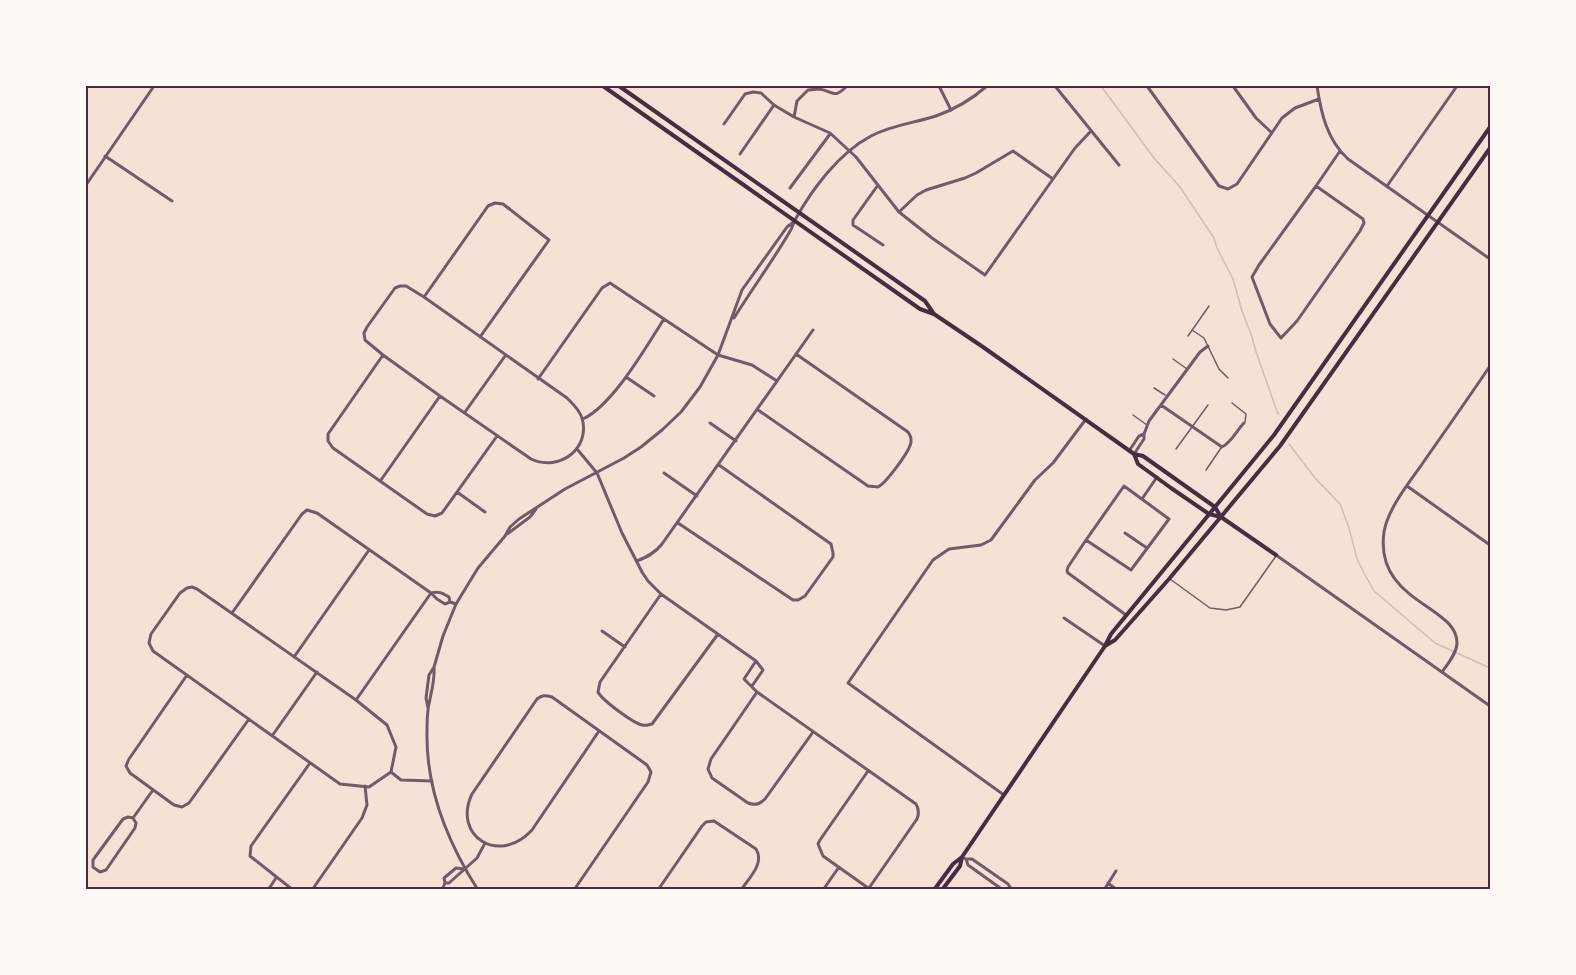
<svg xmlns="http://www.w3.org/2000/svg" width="1576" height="975" viewBox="0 0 1576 975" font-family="Cabin,sans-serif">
  <rect width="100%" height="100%" fill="#f7e1d7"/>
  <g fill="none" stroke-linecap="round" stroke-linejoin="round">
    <!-- stream -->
    <path stroke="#dcb8b0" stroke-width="1.5" d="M 1101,86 L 1154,158 L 1180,187 L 1214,238 L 1217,248 L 1233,279 L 1242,311 L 1252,337 L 1256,352 L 1278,414
      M 1289,444 L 1315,478 L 1340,504 L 1349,528 L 1357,559 L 1364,573 L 1374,591 L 1435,643 L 1490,668"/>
    <!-- service -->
    <path stroke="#755966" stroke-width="1.5" d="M 1192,330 L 1204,338 L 1219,369 L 1228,378
      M 1188,336 L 1209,306
      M 1173,359 L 1187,369
      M 1154,388 L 1165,395
      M 1232,403 L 1246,414 L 1245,422
      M 1133,415 L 1147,425
      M 1176,449 L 1208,405
      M 1206,470 L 1221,448
      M 1170,579 L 1210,608 L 1226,610 L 1240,607 L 1276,556"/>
    <!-- minor -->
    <path stroke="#755966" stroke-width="3" d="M 939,86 L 951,110
      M 1055,86 L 1119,165
      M 1147,86 L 1219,186 L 1228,189 L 1237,184 L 1282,118 L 1295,108 L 1319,99
      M 1233,86 L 1256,118 L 1271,132
      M 1317,86 C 1321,113 1327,140 1348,159 L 1490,259
      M 794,117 L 797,101 L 808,90 C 812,90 815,89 819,89 C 834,91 833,100 847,86
      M 724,124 L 745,94 L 753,92 L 761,93 L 774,105 L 794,117 L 830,133 L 856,157 L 899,212 L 932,238 L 985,275 L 1075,148 L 1091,131
      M 740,154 L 774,105
      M 105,156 L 172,201
      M 878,185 L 853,220 L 853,225 L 883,245
      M 1316,186 L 1363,219 L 1364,223 L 1360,231 L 1297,321 L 1281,338 L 1270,324 L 1252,277 L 1259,265 Z
      M 1316,186 L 1340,151
      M 1387,186 L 1457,86
      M 790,188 L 830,134
      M 899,212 L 917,195 L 926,190 L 965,178 L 976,173 L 1013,151 L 1053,179
      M 400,286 L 406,286 L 424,297 L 567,398 C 573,404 579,409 582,418 C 591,449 559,472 531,459 L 440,396 L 383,355 L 365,340 L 364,333 L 367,327 L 395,288 Z
      M 424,297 L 488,206 L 495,203 L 503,204 L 549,240 L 480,337
      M 383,355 L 328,434 L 328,441 L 333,448 L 427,514 L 435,516 L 442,513 L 497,436
      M 626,377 L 654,396
      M 538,379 L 602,288 L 610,283 L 718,355 L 752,365 L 777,381
      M 1161,405 L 1222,447 C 1231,443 1237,430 1244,423
      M 758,410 L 868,486 L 878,487 C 886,483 910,451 911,442 C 911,437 911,437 908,432 L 796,354
      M 465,412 L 505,356
      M 583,419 C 613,405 646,347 664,319
      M 710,423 L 736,441
      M 577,449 L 597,473 L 622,533 L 642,572 L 648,581 L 661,594 L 756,661 L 763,670 L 752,686
      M 1129,451 L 1139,436 L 1144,434
      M 1134,454 L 1144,439 L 1144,434 L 1149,421 L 1200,352 L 1208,346
      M 664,473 L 697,496
      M 381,480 L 440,396
      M 1124,486 L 1169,519 L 1131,570 L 1086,540 Z
      M 1407,486 L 1490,545
      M 457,492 L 485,512
      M 1142,499 L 1157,477
      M 678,523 L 793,600 L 798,600 L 805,596 L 833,557 L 833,553 L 831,544 L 719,465
      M 1125,533 L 1147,548
      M 1086,540 L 1068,567 L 1067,571 L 1068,573 L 1126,615
      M 637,561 C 647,557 655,553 662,544 L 813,330
      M 192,587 L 197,589 L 356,700 L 387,725 L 396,747 L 391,772 L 369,787 L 340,784 L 153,651 L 149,643 L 151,634 L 180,593 L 187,588 Z
      M 431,593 C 439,591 442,593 449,597 L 450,602 L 456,604
      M 661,594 L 600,682 L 598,692 C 602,700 633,723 642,725 C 647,726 647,725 652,724 L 718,634
      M 232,613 L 302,514 L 307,510 L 317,513 L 431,593 L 437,599 L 445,604 L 450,602
      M 1064,618 L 1105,646
      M 602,631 L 625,647
      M 294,657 L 369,550
      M 756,661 L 744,679 L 757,692 L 916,804 C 919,809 919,814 917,819 L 869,888
      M 1442,672 C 1448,664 1456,654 1457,644 C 1459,605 1374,603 1384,532 C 1388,507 1413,478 1427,457 C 1448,427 1469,397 1490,366
      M 187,675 L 129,759 L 126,766 L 130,773 L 174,805 L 182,807 L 189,803 L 249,719
      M 757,692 L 711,759 L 708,769 L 712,778 L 748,803 C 755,806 760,804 765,799 L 813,732
      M 356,700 L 431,593
      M 272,736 L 317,672
      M 868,771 L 820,840 L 818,844 L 823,856 L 871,890
      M 391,772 L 401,780 L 432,781
      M 1004,795 L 848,683 L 933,560 L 949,549 L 981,545 L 991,540 L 1035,480 L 1053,463 L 1086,419
      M 133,818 L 136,823 L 135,828 L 106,870 L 100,872 L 93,867 L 93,860 L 123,819 L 128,817 L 133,818 L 153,790
      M 445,883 L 449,883 L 477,858 L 485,843
      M 1108,883 L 1117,890
      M 268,890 L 276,878
      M 293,890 L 250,856 L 251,846 L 310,763
      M 312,890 L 362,818 L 367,805 L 365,786
      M 442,890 L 445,883 L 444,878 L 456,868 L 464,869
      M 574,890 L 648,782 L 651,772 L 647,765 L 552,697 C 545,695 542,695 537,699 L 472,794 C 452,836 499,866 532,830 L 599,731
      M 658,890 L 702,826 L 706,822 L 714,821 L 756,849 C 765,863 749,878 741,890
      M 823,890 L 839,867
      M 1104,890 L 1116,871"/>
    <!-- tertiary -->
    <path stroke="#755966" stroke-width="3" d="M 86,185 L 154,86
      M 734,318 C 752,289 772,262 789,233 C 792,229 793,224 795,220 C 812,189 839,153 871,136 C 892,125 914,123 936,116 C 956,109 972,99 987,86
      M 507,534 L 530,517 L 536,509
      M 1276,555 L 1490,706
      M 434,668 C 435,683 430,695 428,710 C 427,717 427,725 427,733 C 426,789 448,843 478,890
      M 428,708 L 426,698 L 429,675 L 434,667 L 443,636 L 456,604 L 478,568 L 505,536 L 510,527 L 519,519 L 565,489 L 624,458 L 641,447 L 662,430 L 681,412 L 700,387 L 718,355 L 742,290 L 787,227 L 795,221
      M 962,857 L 966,859 L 968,865 L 1003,890
      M 966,859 L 972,859 L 1008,884 L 1012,890"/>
    <!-- secondary -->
    <path stroke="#4a2c40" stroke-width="4" d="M 603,86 L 920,309 L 934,314 L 983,347 L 1134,454 L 1143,456 L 1215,507 L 1221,517 L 1276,555
      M 619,86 L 925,301 L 934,314
      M 1134,454 L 1138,464 L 1171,488 L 1209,514 L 1221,517
      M 1105,646 L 1115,640 L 1169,579 L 1280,446 L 1490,148
      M 934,890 L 953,864 L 962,857
      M 942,890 L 960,866 L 962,857 L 1105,646 L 1111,634 L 1274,435 L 1490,127"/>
  </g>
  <!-- border -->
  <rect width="1576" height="975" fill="none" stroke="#fffaf5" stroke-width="174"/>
  <rect x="87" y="87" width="1402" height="801" fill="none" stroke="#4a2c40" stroke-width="2"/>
</svg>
